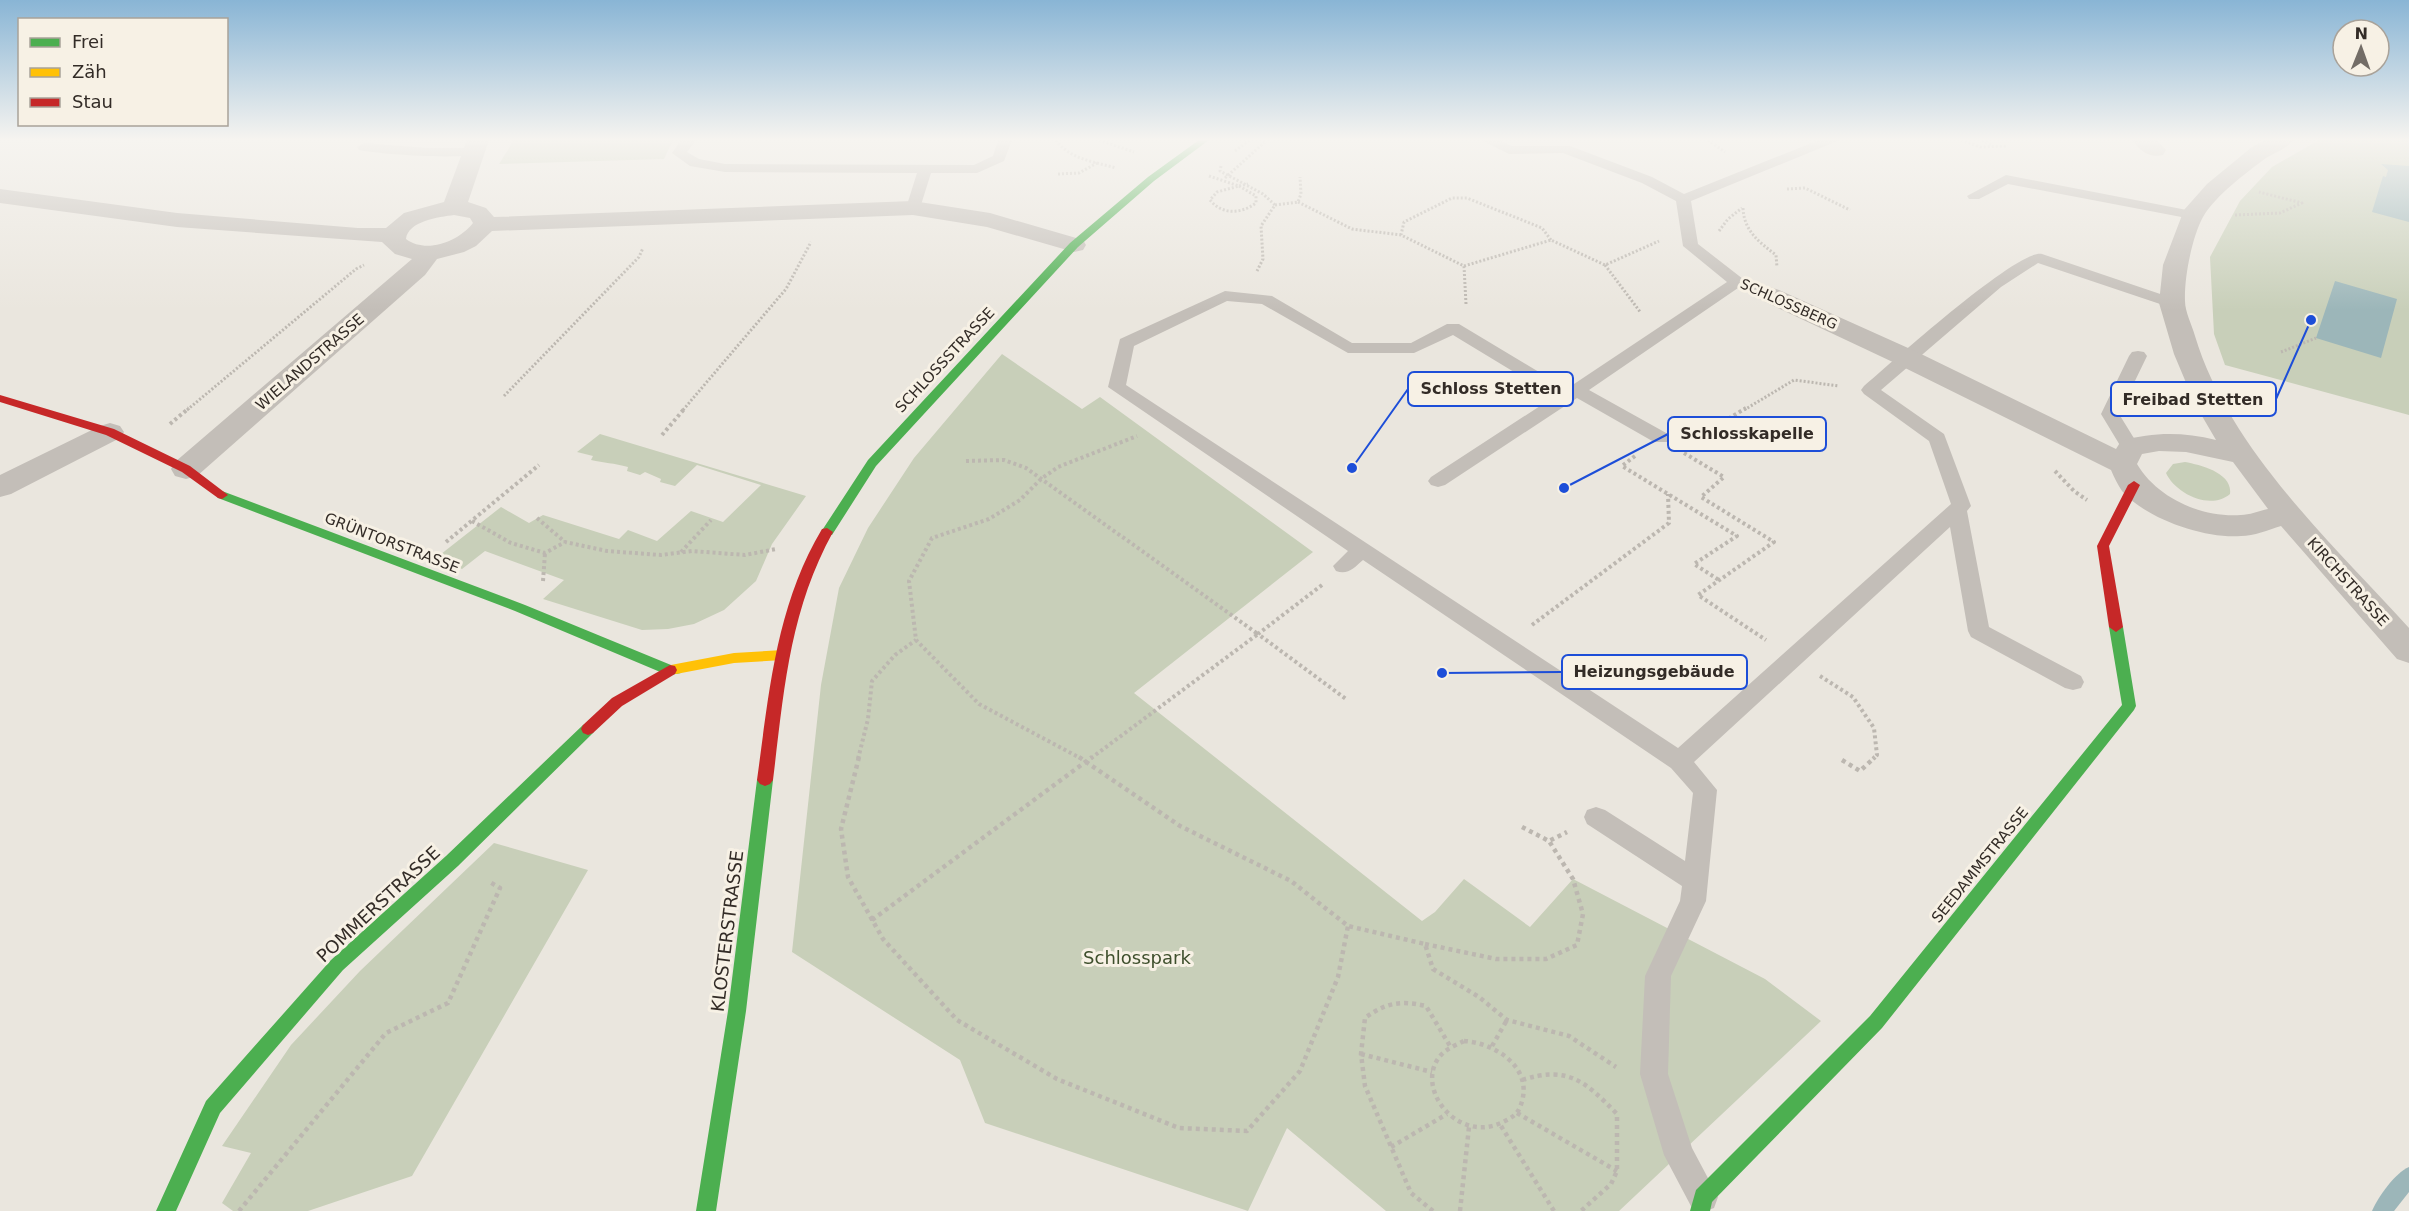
<svg xmlns="http://www.w3.org/2000/svg" width="2409" height="1211" viewBox="0 0 2409 1211" font-family="'DejaVu Sans',sans-serif">
  <rect width="100%" height="100%" fill="#eae6de"/>
  <!-- green -->
  <path fill="#c8cfb9" d="M 514,140 L 673,140 L 664,159 L 499,164 Z
    M 2319,140 L 2409,140 L 2409,415 L 2225,365 L 2214,334 L 2210,257 L 2240,201 L 2272,167 Z
    M 1002,354 L 1082,409 L 1100,397 L 1313,552 L 1134,693 L 1422,921 L 1435,912 L 1464,879 L 1530,927 L 1573,879 L 1765,979 L 1821,1021 L 1619,1211 L 1386,1211 L 1287,1128 L 1248,1211 L 985,1123 L 960,1060 L 792,952 L 821,685 L 839,588 L 868,528 L 914,458 Z
    M 600,434 L 806,496 L 772,544 L 756,581 L 724,610 L 694,624 L 668,629 L 642,630 L 543,599 L 564,580 L 485,551 L 462,569 L 436,558 L 501,507 L 529,523 L 543,515 L 619,539 L 628,530 L 657,541 L 691,511 L 723,522 L 761,485 L 697,465 L 675,486 L 660,482 L 661,479 L 645,472 L 640,475 L 627,471 L 628,467 C 614,463 604,463 591,460 L 593,456 L 577,452 Z
    M 2185,462 C 2201,465 2233,473 2230,494 C 2210,511 2175,493 2166,473 L 2173,464 Z
    M 494,843 L 588,870 L 412,1176 L 308,1211 L 233,1211 L 222,1203 L 251,1153 L 222,1146 L 291,1045 L 360,971 Z"/>
  <!-- water -->
  <path fill="#9cb6b9" d="M 2381,164 L 2409,166 L 2409,222 L 2372,212 L 2383,176 L 2386,177 L 2388,170 Z
    M 2335,281 L 2397,299 L 2381,358 L 2316,338 Z"/>
  <g fill="none" stroke-linecap="round" stroke-linejoin="round">
    <!-- stream -->
    <path fill="#9cb6b9" fill-rule="evenodd" d="M 2409,1167 L 2409,1192 L 2394,1211 L 2372,1211 C 2378,1197 2395,1173 2409,1167 Z"/>
    <!-- path-far2 -->
    <path stroke="#bcb7b0" stroke-width="3" stroke-dasharray="2 2" stroke-linecap="butt" d="M 1056,140 C 1069,159 1095,162 1116,168
      M 1099,140 L 1134,152
      M 1708,140 L 1725,152
      M 1961,140 L 1980,147 L 2006,146
      M 1982,140 L 1992,146
      M 1235,151 L 1249,140
      M 1221,166 L 1220,171 L 1263,194 L 1275,205 L 1261,226 L 1263,259 L 1257,271
      M 1058,174 L 1079,173 L 1097,163
      M 1209,176 L 1239,186
      M 1225,178 L 1267,140
      M 1239,186 L 1256,196 L 1256,203 C 1241,214 1222,215 1210,200 L 1217,192 Z
      M 1239,186 L 1248,184
      M 1787,189 L 1805,188 L 1850,210
      M 1298,202 L 1352,229 L 1401,235
      M 1275,205 L 1298,202 L 1301,194 L 1300,177
      M 1743,208 C 1744,231 1759,242 1776,255 L 1777,267
      M 2235,215 L 2280,213 L 2302,203 L 2259,192
      M 1719,231 L 1728,219 L 1742,208
      M 1605,265 L 1641,313
      M 1464,266 L 1551,240 L 1605,265 L 1659,241
      M 1466,304 L 1464,266 L 1401,235 L 1404,222 L 1452,198 L 1467,198 L 1542,228 L 1551,240
      M 2281,352 L 2316,338
      M 504,396 L 639,257 L 643,248
      M 187,410 L 356,269 L 364,265
      M 683,410 L 786,289 L 811,242
      M 1744,410 L 1794,380 L 1839,386"/>
    <!-- path-far1 -->
    <path stroke="#bcb7b0" stroke-width="4" stroke-dasharray="3 3" stroke-linecap="butt" d="M 170,424 L 189,408
      M 1690,433 L 1710,430 L 1746,408
      M 662,435 L 685,408
      M 1684,453 L 1724,477 L 1701,497 L 1774,542 L 1698,595 L 1766,640
      M 1635,456 L 1622,466 L 1737,536 L 1694,564 L 1719,580
      M 966,461 L 1004,460 L 1026,468 L 1258,634 L 1090,759
      M 2055,471 L 2074,491 L 2087,500
      M 537,518 L 565,542
      M 472,521 L 511,543 L 545,553 L 565,542 L 607,551 L 661,555 L 692,551 L 745,555 L 776,549
      M 446,542 L 539,465
      M 681,552 L 711,520
      M 543,581 L 545,553
      M 1322,585 L 1258,634 L 1346,699
      M 1532,625 L 1669,523 L 1668,494
      M 1820,676 L 1853,697 L 1874,728 L 1877,755 L 1873,759
      M 858,759 L 868,719 L 872,681 L 895,655 L 916,640
      M 1082,759 L 979,704 L 916,640 L 909,581 L 932,538 L 989,519 L 1020,500 L 1041,479 L 1058,467 L 1137,436"/>
    <!-- path -->
    <path stroke="#bcb7b0" stroke-width="4.5" stroke-dasharray="4 4" stroke-linecap="butt" d="M 859,757 L 841,829 L 848,877 L 883,939 L 957,1020 L 1057,1079 L 1179,1128 L 1247,1131 L 1300,1071 L 1338,977 L 1348,926
      M 1079,757 L 1180,826 L 1291,881 L 1348,926 L 1425,944 L 1433,969 L 1479,997 L 1507,1020 L 1569,1036 L 1616,1067
      M 1842,760 L 1860,771 L 1875,757
      M 1522,827 L 1549,841 L 1567,832
      M 872,920 L 1092,757
      M 1425,944 L 1496,959 L 1546,959 L 1577,945 L 1583,914 L 1573,879 L 1549,841
      M 1464,1041 C 1496,1043 1536,1069 1520,1107 C 1517,1115 1511,1118 1503,1122 C 1455,1146 1410,1082 1444,1052 C 1449,1048 1458,1044 1464,1041 Z
      M 1492,1046 L 1507,1020
      M 1361,1054 L 1432,1072
      M 1522,1080 C 1568,1065 1586,1082 1617,1114 L 1617,1171 L 1611,1184 L 1581,1211
      M 1517,1113 L 1617,1171
      M 1501,1126 L 1554,1211
      M 1391,1147 L 1447,1114
      M 239,1211 L 386,1033 L 448,1003 L 500,888 L 488,881
      M 1433,1211 L 1411,1193 L 1365,1086 L 1361,1054 L 1365,1018 C 1385,1003 1401,1000 1426,1006 L 1450,1046
      M 1460,1211 L 1469,1127"/>
    <!-- lane -->
    <path fill="#c3beb8" fill-rule="evenodd" d="M 681,140 L 696,140 L 687,152 L 699,159 L 725,164 L 974,165 L 993,156 L 998,140 L 1012,140 L 1004,161 L 977,173 L 931,173 L 920,208 L 913,212 L 906,208 L 917,173 L 725,172 L 690,166 L 672,153 Z
      M 1481,140 L 1500,140 L 1511,146 L 1570,146 L 1652,177 L 1684,194 L 1819,140 L 1840,140 L 1691,201 L 1698,244 L 1743,279 L 1776,292 L 1778,295 L 1770,300 L 1738,288 L 1589,390 L 1668,434 L 1670,438 L 1668,442 L 1654,442 L 1577,398 L 1445,485 L 1438,487 L 1431,485 L 1428,481 L 1431,477 L 1563,391 L 1532,383 L 1453,335 L 1414,353 L 1348,353 L 1262,304 L 1227,301 L 1134,346 L 1126,385 L 1678,748 L 1951,504 L 1929,441 L 1864,394 L 1861,390 L 1864,386 C 1889,365 2018,248 2042,254 L 2178,300 L 2180,303 L 2178,306 L 2166,306 L 2038,263 L 2001,287 L 1881,390 L 1944,434 L 1971,506 L 1967,511 L 1989,627 L 2081,676 L 2084,682 L 2081,688 L 2073,690 L 2065,688 L 1971,637 L 1968,631 L 1950,527 L 1694,762 L 1717,790 L 1706,901 L 1671,976 L 1668,1074 L 1692,1148 L 1718,1197 L 1714,1208 L 1706,1211 L 1692,1208 L 1664,1155 L 1640,1074 L 1645,976 L 1680,901 L 1682,886 L 1587,824 L 1584,817 L 1587,810 L 1596,807 L 1605,810 L 1685,861 L 1693,793 L 1671,768 L 1363,560 C 1354,568 1348,575 1336,571 L 1333,566 L 1348,551 L 1108,387 L 1120,339 L 1225,291 L 1272,296 L 1352,343 L 1411,343 L 1447,324 L 1459,324 L 1544,375 L 1574,384 L 1727,282 L 1683,246 L 1676,201 L 1642,183 L 1563,153 L 1509,154 Z
      M 364,143 L 428,148 L 474,148 L 481,152 C 472,161 376,154 359,150 L 357,147 Z
      M 2006,175 L 2192,211 L 2199,215 L 2192,219 L 2008,184 L 1979,199 L 1969,199 L 1967,196 Z
      M 2138,351 L 2144,352 L 2147,356 L 2119,414 L 2140,448 L 2138,452 L 2124,452 L 2101,414 L 2129,356 L 2132,352 Z
      M 2200,379 L 2260,395 L 2263,399 L 2260,403 L 2254,404 L 2194,388 L 2191,384 L 2194,380 Z"/>
    <!-- street -->
    <path fill="#c3beb8" fill-rule="evenodd" d="M 467,140 L 489,140 L 468,202 L 486,208 L 494,217 L 913,201 L 990,213 L 1083,240 L 1086,245 L 1083,250 L 1074,252 L 987,227 L 913,215 L 492,231 L 476,246 L 464,252 L 437,259 L 425,275 L 197,476 L 186,479 L 175,476 L 171,469 L 175,462 L 412,259 L 395,254 L 382,242 L 177,227 L 0,203 L 0,189 L 177,213 L 358,228 L 386,228 L 404,213 L 444,202 ZM 454,215 L 470,218 L 473,223 C 458,242 426,254 406,239 C 408,221 439,217 454,215 Z
      M 2132,140 L 2157,140 L 2166,150 L 2163,155 C 2149,158 2140,151 2132,140 Z
      M 2265,140 L 2293,140 C 2287,149 2275,152 2266,158 C 2247,172 2215,196 2203,217 C 2192,237 2184,278 2185,301 C 2185,312 2192,325 2195,336 C 2229,449 2331,542 2409,628 L 2409,663 L 2397,659 L 2281,526 C 2268,530 2254,536 2241,536 C 2205,539 2146,519 2122,491 C 2118,485 2114,477 2111,470 L 1897,364 L 1761,300 L 1757,295 L 1761,290 L 1770,287 L 1779,290 L 1917,352 L 2116,449 L 2121,441 C 2154,432 2182,432 2216,440 L 2195,404 L 2174,354 L 2159,303 L 2163,265 L 2184,210 L 2207,184 L 2252,147 ZM 2159,451 L 2186,452 L 2233,462 L 2268,509 C 2259,511 2249,515 2241,515 C 2202,518 2157,498 2137,464 L 2142,454 Z
      M 110,423 L 120,426 L 124,432 L 120,438 L 11,494 L 0,497 L 0,475 L 100,426 Z"/>
    <!-- fast -->
    <path fill="#4caf50" fill-rule="evenodd" d="M 1199,140 L 1209,140 L 1154,181 L 1078,247 L 876,466 L 832,535 L 822,535 L 821,532 L 868,460 L 1070,243 L 1148,177 Z
      M 222,491 L 525,605 L 671,665 L 681,665 L 683,669 L 681,673 L 670,675 L 665,674 L 515,611 L 218,498 L 216,495 Z
      M 2116,622 L 2123,627 L 2136,706 L 2134,710 L 1882,1028 L 1712,1202 L 1710,1211 L 1690,1211 L 1696,1190 L 1870,1016 L 2122,705 L 2109,627 Z
      M 588,723 L 593,725 L 595,729 L 593,733 L 458,866 L 343,970 L 220,1113 L 176,1211 L 156,1211 L 206,1101 L 331,960 L 446,856 L 583,725 Z
      M 765,774 L 770,776 L 773,780 L 746,1011 L 716,1211 L 696,1211 L 728,1011 L 757,780 L 760,776 Z"/>
    <!-- slow -->
    <path fill="#ffc107" fill-rule="evenodd" d="M 783,650 L 788,651 L 790,655 L 788,659 L 783,660 L 734,663 L 676,674 L 671,673 L 669,669 L 671,665 L 676,664 L 734,653 Z"/>
    <!-- jam -->
    <path fill="#c62828" fill-rule="evenodd" d="M 0,395 L 114,429 L 190,466 L 228,495 L 222,499 L 218,498 L 182,472 L 106,435 L 0,402 Z
      M 2134,481 L 2140,485 L 2109,546 L 2123,627 L 2116,632 L 2109,627 L 2097,546 L 2128,485 Z
      M 827,528 L 833,532 C 789,612 784,691 773,780 L 770,784 L 765,786 L 760,784 L 757,780 C 769,693 776,606 822,529 Z
      M 670,665 L 675,666 L 677,670 L 675,674 L 622,706 L 593,733 L 588,735 L 583,733 L 581,729 L 583,725 L 612,698 Z"/>
  </g>
  <!-- sky -->
  <linearGradient id="sky" x2="0" y2="1"><stop stop-color="#89b5d5"/><stop offset="0.45" stop-color="#f6f4f0"/><stop offset="1" stop-color="#f6f4f0" stop-opacity="0"/></linearGradient>
  <rect width="2409" height="310" fill="url(#sky)"/>
  <g text-anchor="middle" dominant-baseline="central" stroke-width="6" stroke-linejoin="round" paint-order="stroke">
    <!-- far-street labels -->
    <g font-size="14" fill="#332c27" stroke="#f7f1e5">
      <text transform="translate(1789 304) rotate(24)">SCHLOSSBERG</text>
    </g>
    <!-- street labels -->
    <g font-size="15" fill="#332c27" stroke="#f7f1e5">
      <text transform="translate(945 360) rotate(-47)">SCHLOSSSTRASSE</text>
      <text transform="translate(310 362) rotate(-41)">WIELANDSTRASSE</text>
      <text transform="translate(392 543) rotate(21)">GRÜNTORSTRASSE</text>
      <text transform="translate(2348 582) rotate(48)">KIRCHSTRASSE</text>
      <text transform="translate(1980 865) rotate(-51)">SEEDAMMSTRASSE</text>
    </g>
    <!-- near-street labels -->
    <g font-size="18" fill="#332c27" stroke="#f7f1e5">
      <text transform="translate(378 904) rotate(-43)">POMMERSTRASSE</text>
      <text transform="translate(727 931) rotate(-83)">KLOSTERSTRASSE</text>
    </g>
    <!-- near-park labels -->
    <g font-size="18" fill="#3e4f2c" stroke="#f7f1e5">
      <text x="1137" y="957">Schlosspark</text>
    </g>
  </g>
  <!-- callouts -->
  <path fill="none" stroke="#1d4ed8" stroke-width="2" d="M1352 468L1408 389M2311 320L2276 399M1564 488L1668 434M1442 673L1562 672"/>
  <g fill="#1d4ed8" stroke="#f7f1e5" stroke-width="2">
    <circle cx="1352" cy="468" r="6"/>
    <circle cx="2311" cy="320" r="6"/>
    <circle cx="1564" cy="488" r="6"/>
    <circle cx="1442" cy="673" r="6"/>
  </g>
  <g fill="#f7f1e5" stroke="#1d4ed8" stroke-width="2">
    <rect x="1408" y="372" width="165" height="34" rx="6"/>
    <rect x="2111" y="382" width="165" height="34" rx="6"/>
    <rect x="1668" y="417" width="158" height="34" rx="6"/>
    <rect x="1562" y="655" width="185" height="34" rx="6"/>
  </g>
  <g font-size="16" text-anchor="middle" font-weight="bold" fill="#332c27">
    <text x="1491" y="394">Schloss Stetten</text>
    <text x="2193" y="405">Freibad Stetten</text>
    <text x="1747" y="439">Schlosskapelle</text>
    <text x="1654" y="677">Heizungsgebäude</text>
  </g>
  <!-- legend -->
  <rect x="18" y="18" width="210" height="108" fill="#f7f1e5" stroke="#a9a299" stroke-width="1.5"/>
  <rect x="30" y="38" width="30" height="9" fill="#4caf50" stroke="#a9a299" stroke-width="1.5"/>
  <text x="72" y="48" font-size="18" fill="#332c27">Frei</text>
  <rect x="30" y="68" width="30" height="9" fill="#ffc107" stroke="#a9a299" stroke-width="1.5"/>
  <text x="72" y="78" font-size="18" fill="#332c27">Zäh</text>
  <rect x="30" y="98" width="30" height="9" fill="#c62828" stroke="#a9a299" stroke-width="1.5"/>
  <text x="72" y="108" font-size="18" fill="#332c27">Stau</text>
  <!-- north arrow -->
  <g transform="translate(2361 48) rotate(1)"><circle r="28" fill="#f7f1e5" stroke="#a9a299" stroke-width="1.5"/>
  <path d="M0-4.5L10 22L0 15L-10 22Z" fill="#736d67"/>
  <text y="-9" font-size="16" font-weight="bold" text-anchor="middle" fill="#332c27">N</text>
  </g>
</svg>
